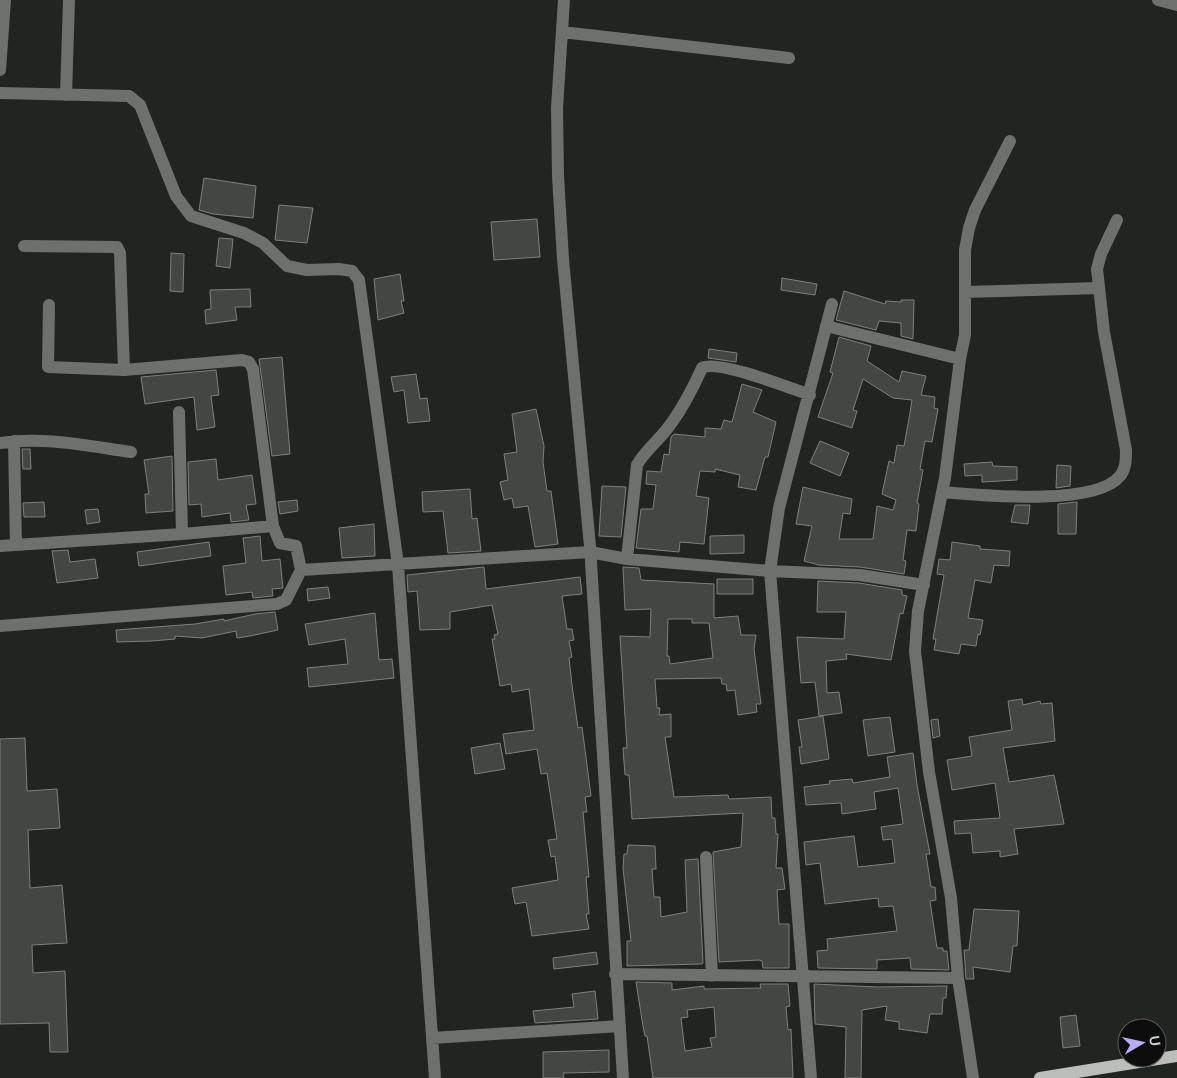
<svg xmlns="http://www.w3.org/2000/svg" width="1177" height="1078" viewBox="0 0 1177 1078" font-family="Lato,sans-serif">
  <rect width="100%" height="100%" fill="#212521"/>
  <!-- building -->
  <path fill="#434642" stroke="#7d817c" fill-rule="evenodd" d="M 204,178 L 256,186 L 253,218 L 213,214 L 199,210 Z
    M 279,205 L 313,208 L 307,243 L 275,240 Z
    M 537,219 L 540,257 L 494,260 L 491,222 Z
    M 219,238 L 233,239 L 230,268 L 216,266 Z
    M 171,253 L 184,254 L 183,292 L 170,291 Z
    M 400,274 L 404,301 L 401,301 L 404,313 L 378,320 L 374,279 Z
    M 782,278 L 817,284 L 815,295 L 781,290 Z
    M 250,289 L 251,307 L 235,307 L 237,320 L 206,324 L 205,310 L 211,309 L 210,290 Z
    M 844,291 L 885,304 L 886,301 L 901,302 L 901,300 L 914,300 L 913,339 L 901,336 L 901,323 L 879,321 L 876,330 L 836,320 Z
    M 839,337 L 871,346 L 867,361 L 899,382 L 902,371 L 926,376 L 921,395 L 935,397 L 934,408 L 938,409 L 932,442 L 925,441 L 920,469 L 923,470 L 917,503 L 919,504 L 916,531 L 907,530 L 903,560 L 906,561 L 904,574 L 860,567 L 819,565 L 804,561 L 812,526 L 796,524 L 803,487 L 852,499 L 850,514 L 843,513 L 839,539 L 873,539 L 877,506 L 893,510 L 896,500 L 882,494 L 889,461 L 894,463 L 897,445 L 904,446 L 910,413 L 912,400 L 893,398 L 863,379 L 853,410 L 857,411 L 852,428 L 818,417 L 833,373 L 830,372 Z
    M 709,349 L 737,353 L 736,362 L 708,358 Z
    M 282,357 L 290,454 L 272,456 L 259,359 Z
    M 216,370 L 219,395 L 211,396 L 215,427 L 197,430 L 194,397 L 145,404 L 141,377 Z
    M 416,374 L 420,399 L 427,398 L 430,421 L 408,423 L 404,390 L 394,392 L 391,377 Z
    M 742,384 L 762,390 L 753,412 L 776,422 L 768,457 L 765,457 L 756,490 L 738,487 L 740,475 L 715,469 L 715,472 L 700,471 L 696,496 L 709,498 L 704,544 L 680,542 L 679,552 L 636,548 L 641,509 L 653,509 L 656,485 L 646,484 L 647,471 L 661,472 L 664,454 L 669,455 L 671,437 L 674,434 L 705,437 L 705,428 L 721,429 L 724,420 L 732,422 Z
    M 536,409 L 544,446 L 543,462 L 547,491 L 551,491 L 558,544 L 535,547 L 528,506 L 514,508 L 512,498 L 504,500 L 500,482 L 508,480 L 504,454 L 517,452 L 512,414 Z
    M 820,441 L 849,453 L 840,476 L 810,463 Z
    M 22,449 L 30,449 L 31,469 L 23,469 Z
    M 172,456 L 173,511 L 146,513 L 145,494 L 149,494 L 144,460 Z
    M 216,459 L 218,480 L 252,475 L 256,504 L 246,505 L 249,520 L 231,522 L 230,513 L 202,517 L 201,504 L 189,505 L 188,462 Z
    M 992,462 L 993,466 L 1017,467 L 1017,480 L 982,482 L 982,475 L 965,476 L 964,464 Z
    M 1057,465 L 1071,466 L 1070,486 L 1056,488 Z
    M 602,486 L 626,487 L 621,537 L 599,536 Z
    M 470,489 L 472,519 L 477,518 L 481,551 L 448,553 L 443,511 L 423,512 L 422,492 Z
    M 297,500 L 298,511 L 280,514 L 278,502 Z
    M 44,502 L 45,517 L 24,517 L 23,503 Z
    M 1077,502 L 1076,534 L 1058,534 L 1058,504 Z
    M 1015,505 L 1030,505 L 1028,524 L 1011,522 Z
    M 98,509 L 100,522 L 87,524 L 85,510 Z
    M 374,524 L 375,556 L 342,558 L 339,528 Z
    M 744,535 L 744,553 L 710,554 L 710,536 Z
    M 260,536 L 262,561 L 280,559 L 283,588 L 272,589 L 273,596 L 253,598 L 252,592 L 226,595 L 223,566 L 246,563 L 243,538 Z
    M 209,542 L 211,556 L 139,566 L 137,552 Z
    M 952,542 L 980,546 L 980,549 L 1010,551 L 1009,566 L 994,565 L 991,583 L 975,580 L 968,618 L 983,620 L 980,635 L 978,634 L 976,646 L 961,644 L 959,654 L 934,650 L 936,639 L 933,639 L 944,575 L 937,574 L 939,559 L 950,560 Z
    M 68,550 L 70,562 L 95,559 L 98,578 L 57,583 L 52,551 Z
    M 484,567 L 486,589 L 580,577 L 582,594 L 562,596 L 567,629 L 572,629 L 574,640 L 569,641 L 572,657 L 569,658 L 572,685 L 578,728 L 582,727 L 591,796 L 585,797 L 587,812 L 583,812 L 589,877 L 586,877 L 589,914 L 586,914 L 589,929 L 532,936 L 526,902 L 515,904 L 512,888 L 558,880 L 555,856 L 551,857 L 548,840 L 557,839 L 547,773 L 541,774 L 537,749 L 506,754 L 503,734 L 534,730 L 529,689 L 512,692 L 511,684 L 500,686 L 492,639 L 495,639 L 494,635 L 498,634 L 492,605 L 450,612 L 450,629 L 420,630 L 417,591 L 408,592 L 407,575 Z
    M 623,567 L 639,568 L 641,580 L 714,584 L 714,618 L 738,616 L 741,635 L 756,635 L 754,649 L 761,704 L 756,704 L 757,712 L 738,715 L 735,690 L 727,691 L 726,684 L 722,684 L 721,678 L 655,679 L 657,708 L 660,708 L 659,715 L 671,714 L 671,737 L 665,737 L 674,797 L 728,795 L 729,799 L 771,797 L 772,818 L 775,818 L 776,834 L 778,834 L 776,868 L 782,868 L 785,889 L 777,890 L 779,924 L 789,924 L 789,968 L 763,968 L 762,961 L 759,960 L 719,962 L 713,852 L 741,847 L 743,813 L 632,819 L 629,775 L 625,775 L 623,748 L 627,748 L 620,636 L 650,637 L 651,609 L 625,610 ZM 668,619 L 692,619 L 692,623 L 709,623 L 713,658 L 670,664 L 669,656 L 667,656 Z
    M 717,579 L 753,579 L 753,594 L 717,594 Z
    M 818,581 L 859,583 L 902,590 L 902,595 L 907,596 L 903,614 L 900,613 L 891,660 L 846,654 L 847,659 L 826,661 L 827,693 L 839,692 L 842,713 L 819,716 L 815,682 L 801,683 L 797,637 L 844,639 L 846,612 L 817,612 Z
    M 328,587 L 330,598 L 308,601 L 307,589 Z
    M 275,612 L 278,630 L 250,636 L 237,638 L 236,631 L 202,638 L 175,636 L 175,639 L 152,641 L 117,642 L 116,630 L 195,624 L 224,619 L 224,621 L 255,614 Z
    M 375,613 L 379,660 L 392,659 L 394,678 L 309,687 L 307,668 L 348,664 L 345,639 L 309,645 L 305,624 Z
    M 1022,699 L 1023,705 L 1040,701 L 1041,704 L 1052,703 L 1055,741 L 1003,748 L 1009,782 L 1054,775 L 1064,824 L 1014,829 L 1018,854 L 1000,857 L 1000,851 L 973,853 L 971,833 L 955,834 L 954,821 L 1000,818 L 995,783 L 952,790 L 947,760 L 972,756 L 969,737 L 1012,730 L 1008,701 Z
    M 823,716 L 829,759 L 801,764 L 799,747 L 802,747 L 798,720 Z
    M 890,717 L 895,752 L 868,756 L 863,720 Z
    M 938,719 L 940,736 L 933,738 L 931,720 Z
    M 25,738 L 27,791 L 57,789 L 60,828 L 28,830 L 30,888 L 62,885 L 67,943 L 32,945 L 33,973 L 65,971 L 68,1052 L 50,1052 L 49,1023 L 0,1024 L 0,739 Z
    M 500,743 L 505,769 L 475,774 L 471,748 Z
    M 913,753 L 917,785 L 930,854 L 926,854 L 931,887 L 935,887 L 936,900 L 930,901 L 937,948 L 943,948 L 943,951 L 947,951 L 949,970 L 911,969 L 910,958 L 877,960 L 877,969 L 818,968 L 817,951 L 828,950 L 827,939 L 897,931 L 893,906 L 879,907 L 878,898 L 825,904 L 820,863 L 806,865 L 804,842 L 854,836 L 858,867 L 895,863 L 892,839 L 883,840 L 881,827 L 903,824 L 898,788 L 874,792 L 876,809 L 842,814 L 841,803 L 806,805 L 804,787 L 830,784 L 829,781 L 852,779 L 853,783 L 890,777 L 887,757 Z
    M 628,845 L 655,846 L 656,869 L 652,869 L 654,897 L 660,897 L 661,917 L 687,912 L 685,860 L 698,859 L 703,963 L 701,964 L 627,966 L 627,941 L 631,941 L 623,868 L 624,854 L 627,854 Z
    M 974,909 L 1019,911 L 1017,946 L 1013,946 L 1010,972 L 973,967 L 974,979 L 966,979 L 964,950 L 969,950 Z
    M 596,952 L 598,964 L 554,969 L 553,958 Z
    M 636,982 L 672,983 L 672,990 L 704,986 L 704,989 L 761,988 L 760,984 L 788,984 L 790,1006 L 786,1007 L 788,1030 L 791,1029 L 793,1078 L 653,1078 L 647,1036 L 645,1036 L 643,1026 ZM 714,1007 L 716,1037 L 710,1038 L 712,1047 L 685,1051 L 681,1018 L 688,1017 L 687,1010 Z
    M 814,984 L 877,987 L 947,986 L 946,998 L 943,998 L 942,1014 L 930,1014 L 927,1033 L 899,1029 L 899,1022 L 885,1020 L 887,1006 L 862,1010 L 861,1078 L 845,1078 L 846,1027 L 815,1024 Z
    M 595,991 L 598,1019 L 535,1023 L 533,1011 L 574,1007 L 572,994 Z
    M 1076,1015 L 1080,1046 L 1063,1048 L 1060,1017 Z
    M 609,1050 L 609,1072 L 563,1073 L 564,1078 L 543,1078 L 543,1052 Z"/>
  <g fill="none" stroke-linecap="round" stroke-linejoin="round">
    <!-- minor -->
    <path stroke="#6e706e" stroke-width="12" d="M 564,0 L 557,108 L 558,176 L 563,259 L 590,546 L 623,1078
      M 1158,0 L 1177,5
      M 562,32 L 789,58
      M 0,70 L 5,0
      M 0,93 L 129,96 L 140,105 L 176,196 L 191,216 L 244,233 L 263,243 L 287,266 L 307,270 L 339,269 L 352,271 L 359,280 L 398,565 L 435,1078
      M 66,95 L 69,0
      M 24,246 L 117,247 L 120,253 L 124,370
      M 965,292 L 1098,288
      M 826,326 L 960,359 L 945,478 L 918,611 L 915,651 L 929,772 L 951,898 L 958,978 L 973,1078
      M 960,359 L 965,335 L 965,250 L 969,228 L 975,210 L 1010,141
      M 179,412 L 182,534
      M 14,441 L 16,545
      M 0,443 C 43,436 88,446 131,452
      M 942,492 C 980,495 1095,507 1120,476 C 1126,469 1126,459 1126,450 L 1104,332 L 1097,269 L 1101,254 L 1117,220
      M 0,546 L 182,534 L 273,526
      M 627,559 L 770,571 L 860,575 L 924,585
      M 301,570 L 590,552 L 627,559 L 637,465 C 645,451 657,442 667,429 C 682,410 692,390 702,368 C 717,359 790,388 810,395
      M 0,626 L 277,604 L 286,600 L 301,570 L 296,546 L 280,543 L 273,526 L 253,369 L 249,362 L 242,360 L 124,370 L 48,367 L 49,305
      M 706,857 L 712,976
      M 615,974 L 958,978
      M 432,1038 L 620,1026
      M 811,1078 L 770,571 L 779,508 L 832,304"/>
    <!-- major -->
    <path stroke="#bbbeba" stroke-width="12" d="M 1040,1078 L 1177,1056"/>
  </g>
  <!-- north arrow -->
  <g transform="translate(1142 1043) rotate(81)"><circle r="24" fill="#0c0d0c" stroke="#5a5c5a"/>
  <path d="M0-4L9 19L0 12L-9 19Z" fill="#b9abf7"/>
  <text y="-8" font-size="14" font-weight="bold" text-anchor="middle" fill="#cfd2cf">U</text>
  </g>
</svg>
